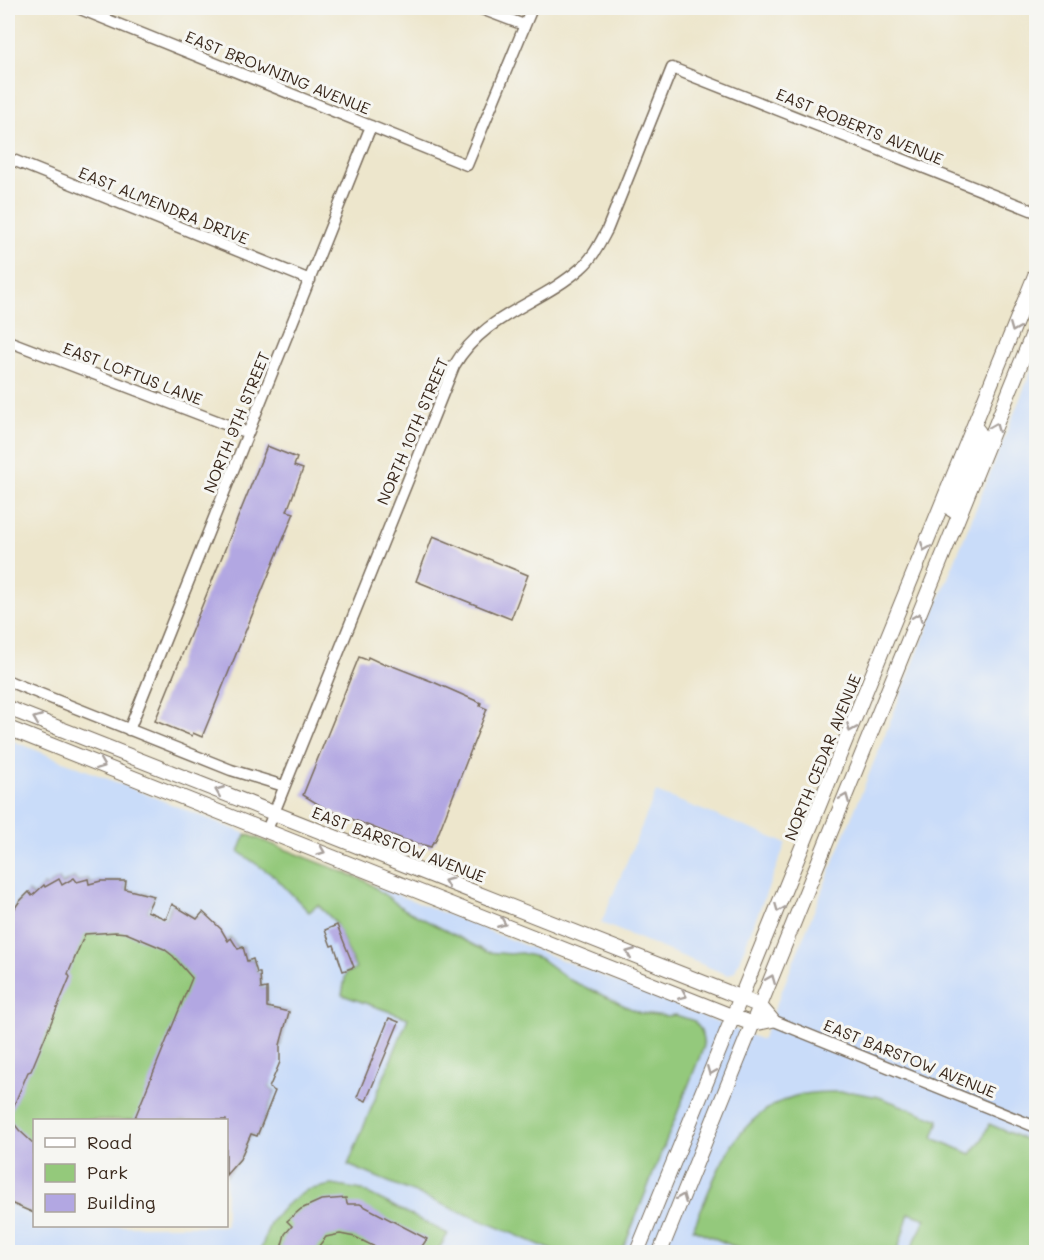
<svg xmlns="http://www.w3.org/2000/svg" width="1044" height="1260" viewBox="0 0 1044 1260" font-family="Mali,sans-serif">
  <rect width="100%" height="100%" fill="#f6f6f2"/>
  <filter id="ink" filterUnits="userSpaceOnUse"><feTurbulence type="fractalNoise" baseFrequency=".0167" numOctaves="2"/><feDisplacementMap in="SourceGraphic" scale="12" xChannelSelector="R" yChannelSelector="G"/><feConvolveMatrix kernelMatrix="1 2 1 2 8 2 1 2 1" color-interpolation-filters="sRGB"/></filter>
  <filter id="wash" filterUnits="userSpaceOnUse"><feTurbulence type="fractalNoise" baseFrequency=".008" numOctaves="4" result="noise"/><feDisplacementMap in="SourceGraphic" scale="24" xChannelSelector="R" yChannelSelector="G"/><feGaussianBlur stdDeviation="1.35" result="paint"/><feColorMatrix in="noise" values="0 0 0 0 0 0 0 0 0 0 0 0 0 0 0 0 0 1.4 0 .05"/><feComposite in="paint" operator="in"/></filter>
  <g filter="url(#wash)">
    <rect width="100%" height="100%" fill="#ede6cc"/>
    <!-- built -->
    <path fill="#c9dcf9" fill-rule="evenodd" d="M 1036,359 L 1036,1252 L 8,1252 L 8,739 L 762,1040 ZM 34,1120 L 226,1120 L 226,1226 L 34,1226 Z
      M 656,792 L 786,843 L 735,971 L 728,975 L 601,923 Z"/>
    <!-- green -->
    <path fill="#94c97b" stroke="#687a4c" stroke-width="1.5" d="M 246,834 L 366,881 L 404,909 L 487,952 L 510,954 L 521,953 L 540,958 L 570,980 L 640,1013 L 666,1016 L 676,1015 L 694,1021 L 701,1030 L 704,1046 L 622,1252 L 557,1252 L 348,1165 L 408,1018 L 342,995 L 346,973 L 356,969 L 335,922 L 318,905 L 309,912 L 275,877 L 239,852 Z
      M 74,878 L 77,882 L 88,879 L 90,884 L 101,881 L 126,881 L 125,889 L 154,896 L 147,911 L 165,919 L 172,904 L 197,919 L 203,912 L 227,940 L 231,938 L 238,948 L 243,947 L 247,960 L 253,959 L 257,973 L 260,973 L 261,989 L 267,988 L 267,1007 L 289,1012 L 269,1088 L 275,1091 L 257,1136 L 251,1134 L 240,1159 L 227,1175 L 226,1120 L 34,1120 L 34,1213 L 8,1202 L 8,915 L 10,915 L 19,902 L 29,892 L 33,896 L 44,885 L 46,887 L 59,879 L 62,884 Z
      M 852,1092 L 879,1097 L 939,1120 L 933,1138 L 971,1154 L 983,1138 L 989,1124 L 1036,1144 L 1036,1252 L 909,1252 L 926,1219 L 909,1213 L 897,1252 L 747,1252 L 693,1229 C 716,1175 732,1118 792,1097 C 810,1091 833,1092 852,1092 Z
      M 332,1185 L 362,1190 L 448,1234 L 437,1252 L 260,1252 L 270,1223 L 286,1205 L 307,1190 Z"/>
    <g id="blocks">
      <!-- building -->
      <path fill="#b2a7e2" d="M 267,446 L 297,458 L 294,466 L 303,469 L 287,511 L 294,513 L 202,737 L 193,733 L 192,736 L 155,721 Z
        M 433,536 L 528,575 L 511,619 L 416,581 Z
        M 359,657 L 367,660 L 368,657 L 385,665 L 385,663 L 431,681 L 481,703 L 480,706 L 487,709 L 435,842 L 433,842 L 431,847 L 405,840 L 326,809 L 303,795 Z
        M 74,878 L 77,882 L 88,879 L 89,884 L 101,881 L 126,881 L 125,889 L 154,896 L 147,911 L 166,919 L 172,904 L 197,919 L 203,912 L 221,929 L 228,941 L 231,938 L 238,949 L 243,947 L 247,961 L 253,959 L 257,973 L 260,973 L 261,989 L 267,988 L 267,1007 L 289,1012 L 280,1045 L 280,1062 L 269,1088 L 275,1091 L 257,1136 L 251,1134 L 240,1159 L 226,1175 L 226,1120 L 134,1120 L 192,978 L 173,956 L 164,949 L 126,933 L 116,932 L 85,934 L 68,974 L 70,977 L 31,1071 L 28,1072 L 9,1117 L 19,1130 L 34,1144 L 34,1213 L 8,1202 L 8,918 L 19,902 L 29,892 L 32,896 L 44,885 L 45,887 L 59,879 L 62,885 Z
        M 337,925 L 354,967 L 343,971 L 334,945 L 331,946 L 325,930 Z
        M 389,1018 L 399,1022 L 366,1101 L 357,1097 Z
        M 346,1198 L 347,1204 L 360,1204 L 427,1239 L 418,1252 L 385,1252 L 355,1237 L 340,1234 L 326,1237 L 314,1252 L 280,1252 L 285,1234 L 292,1226 L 287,1221 L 301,1209 L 321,1200 Z"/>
    </g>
  </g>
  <g filter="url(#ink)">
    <use href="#blocks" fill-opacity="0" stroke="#796c5b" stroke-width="1.5"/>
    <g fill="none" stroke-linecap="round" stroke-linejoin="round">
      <defs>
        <path id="minor" d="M 78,8 L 467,165 L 532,8
          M 479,8 L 524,25
          M 8,158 L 310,280
          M 8,341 L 248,433
          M 8,681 L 231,770 L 284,786
          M 129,730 L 371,126
          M 267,830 L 454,366 C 484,314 539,305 581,268 C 593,258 600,243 607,230 L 672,68 L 1036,212
          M 772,1020 L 1036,1127"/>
        <path id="major" d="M 952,510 L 979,441 L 979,432 L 974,426
          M 8,708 L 727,992 L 760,1006 L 772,1020 L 753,1024 L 734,1017 L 8,728
          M 637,1252 L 1036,273
          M 660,1252 L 1036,326"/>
      </defs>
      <!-- minor casing -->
      <use href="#minor" stroke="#796c5b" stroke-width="13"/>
      <!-- major casing -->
      <use href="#major" stroke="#796c5b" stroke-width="16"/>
      <!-- minor -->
      <use href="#minor" stroke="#fff" stroke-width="10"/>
      <!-- major -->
      <use href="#major" stroke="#fff" stroke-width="14"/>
    </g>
    <!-- one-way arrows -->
    <defs><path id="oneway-chevron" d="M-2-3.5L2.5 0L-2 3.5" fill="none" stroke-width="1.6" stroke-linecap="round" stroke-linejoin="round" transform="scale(1.5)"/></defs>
    <g stroke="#a79f9a">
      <use href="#oneway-chevron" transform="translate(1014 328) rotate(112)"/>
      <use href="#oneway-chevron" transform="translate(995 427) rotate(-68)"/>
      <use href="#oneway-chevron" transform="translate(925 547) rotate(112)"/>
      <use href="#oneway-chevron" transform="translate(918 617) rotate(-68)"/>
      <use href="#oneway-chevron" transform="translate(37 719) rotate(-158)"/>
      <use href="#oneway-chevron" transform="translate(851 728) rotate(113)"/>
      <use href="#oneway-chevron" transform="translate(101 765) rotate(22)"/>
      <use href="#oneway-chevron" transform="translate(219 791) rotate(-158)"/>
      <use href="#oneway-chevron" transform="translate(845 798) rotate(-68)"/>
      <use href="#oneway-chevron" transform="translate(321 851) rotate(22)"/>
      <use href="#oneway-chevron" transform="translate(448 882) rotate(-158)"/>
      <use href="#oneway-chevron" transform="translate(779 908) rotate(112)"/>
      <use href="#oneway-chevron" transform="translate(502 923) rotate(22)"/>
      <use href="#oneway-chevron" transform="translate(630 953) rotate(-158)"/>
      <use href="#oneway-chevron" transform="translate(771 979) rotate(-68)"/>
      <use href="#oneway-chevron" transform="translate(683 995) rotate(23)"/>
      <use href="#oneway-chevron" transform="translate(711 1071) rotate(112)"/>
      <use href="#oneway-chevron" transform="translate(682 1198) rotate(-68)"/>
    </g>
  </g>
  <g text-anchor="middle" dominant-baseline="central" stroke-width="6" stroke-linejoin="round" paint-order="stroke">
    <!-- street labels -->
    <g font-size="16" fill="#3b2a1e" stroke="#f6f6f2">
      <text transform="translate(278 72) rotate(22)">EAST BROWNING AVENUE</text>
      <text transform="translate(860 126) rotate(22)">EAST ROBERTS AVENUE</text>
      <text transform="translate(164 205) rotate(22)">EAST ALMENDRA DRIVE</text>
      <text transform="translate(133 373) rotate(21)">EAST LOFTUS LANE</text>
      <text transform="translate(236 422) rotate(-68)">NORTH 9TH STREET</text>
      <text transform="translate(412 431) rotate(-67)">NORTH 10TH STREET</text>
      <text transform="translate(822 757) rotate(-68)">NORTH CEDAR AVENUE</text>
      <text transform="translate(399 844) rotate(21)">EAST BARSTOW AVENUE</text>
      <text transform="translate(910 1058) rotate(22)">EAST BARSTOW AVENUE</text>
    </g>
  </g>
  <!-- margin -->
  <rect width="1044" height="1260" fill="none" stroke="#f6f6f2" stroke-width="30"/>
  <!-- legend -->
  <rect x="33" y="1119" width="195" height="108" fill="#f6f6f2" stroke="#aba49d" stroke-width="1.5"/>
  <rect x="45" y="1138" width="30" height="9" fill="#ffffff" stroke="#aba49d" stroke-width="1.5"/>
  <text x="87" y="1149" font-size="18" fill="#3b2a1e">Road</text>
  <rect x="45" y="1164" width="30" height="18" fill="#94c97b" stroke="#aba49d" stroke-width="1.5"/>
  <text x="87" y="1179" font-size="18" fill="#3b2a1e">Park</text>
  <rect x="45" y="1194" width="30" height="18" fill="#b2a7e2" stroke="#aba49d" stroke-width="1.5"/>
  <text x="87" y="1209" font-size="18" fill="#3b2a1e">Building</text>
</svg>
